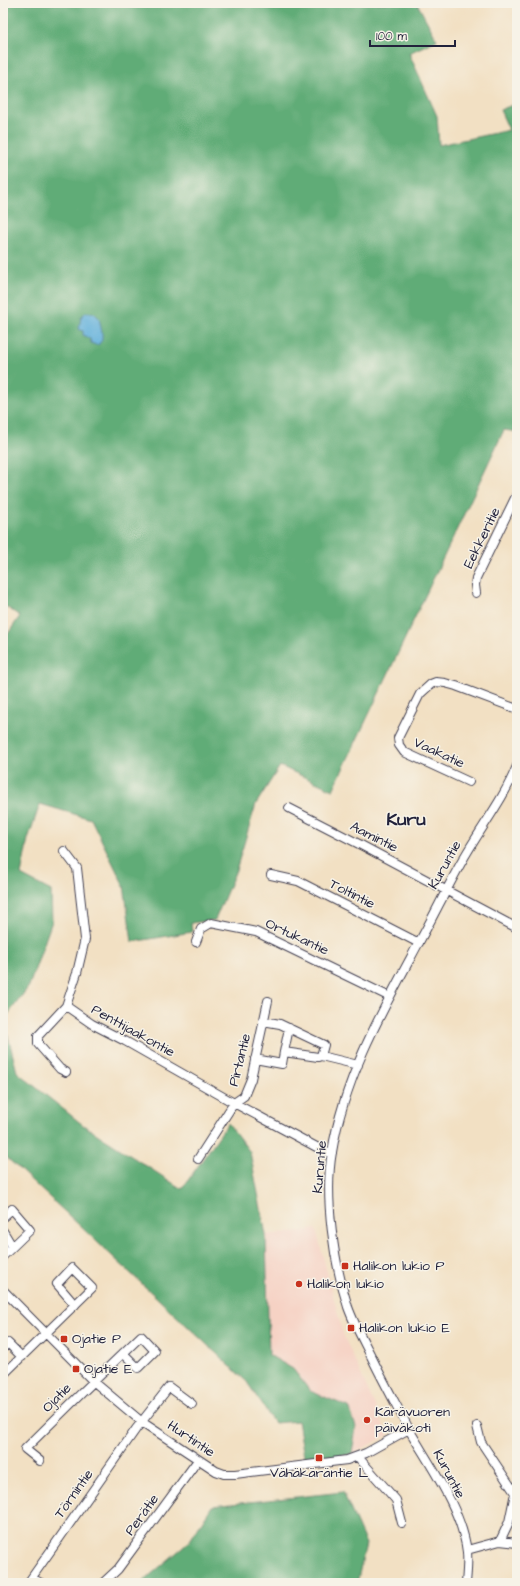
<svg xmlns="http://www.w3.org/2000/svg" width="520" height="1586" viewBox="0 0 520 1586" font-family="'Architects Daughter',sans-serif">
  <rect width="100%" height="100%" fill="#f7f3e8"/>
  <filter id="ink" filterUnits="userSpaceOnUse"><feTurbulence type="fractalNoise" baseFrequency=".025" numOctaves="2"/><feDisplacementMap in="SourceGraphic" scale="8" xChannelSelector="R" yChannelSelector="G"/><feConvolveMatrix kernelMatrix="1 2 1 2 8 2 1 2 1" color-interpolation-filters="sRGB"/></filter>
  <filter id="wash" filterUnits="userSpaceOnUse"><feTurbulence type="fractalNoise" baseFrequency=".012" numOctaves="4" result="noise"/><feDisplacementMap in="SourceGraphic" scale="16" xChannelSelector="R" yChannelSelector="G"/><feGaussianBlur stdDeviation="0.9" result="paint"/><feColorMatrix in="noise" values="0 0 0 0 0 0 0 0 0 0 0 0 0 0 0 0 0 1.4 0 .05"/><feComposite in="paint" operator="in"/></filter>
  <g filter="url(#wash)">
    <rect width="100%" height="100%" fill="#f2e0c3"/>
    <!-- built -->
    <path fill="#f6d2c4" d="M 316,1229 L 343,1334 L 388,1435 L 352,1454 L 356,1427 L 349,1407 L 310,1391 L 293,1369 L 269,1355 L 266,1235 Z"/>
    <!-- forest -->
    <path fill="#60ac77" stroke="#416759" d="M 3,3 L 417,3 L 437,40 L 409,53 L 437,116 L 439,145 L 509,130 L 500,110 L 517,103 L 517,432 L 504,430 L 333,790 L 280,766 L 256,804 L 236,870 L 215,920 L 191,923 L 192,932 L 132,942 L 124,886 L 91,819 L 40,804 L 28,839 L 21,875 L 51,891 L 52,921 L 29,986 L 4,1020 L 17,1072 L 83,1125 L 182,1189 L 228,1123 L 250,1152 L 266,1235 L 269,1355 L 293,1369 L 310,1391 L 349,1407 L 356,1427 L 352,1454 L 305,1462 L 298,1421 L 274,1423 L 247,1382 L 3,1154 L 3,641 L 20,616 L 3,605 Z
      M 343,1492 L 366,1544 L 357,1583 L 141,1583 L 189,1542 L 212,1506 Z"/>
    <!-- water -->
    <path fill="#62b1dc" stroke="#426a8c" d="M 86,312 L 94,313 L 99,318 L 102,333 L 102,340 L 99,344 L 96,345 L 91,343 L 90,339 L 83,335 L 83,331 L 79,329 L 81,317 Z"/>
  </g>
  <g filter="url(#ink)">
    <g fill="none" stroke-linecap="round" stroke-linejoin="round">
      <defs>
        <path id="minor" d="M 476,593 L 475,585 L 476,578 L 517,494
          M 469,782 L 404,752 L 399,745 L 398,738 L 420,694 L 431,684 L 436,682 L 445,683 L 456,686 L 517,709
          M 289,808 L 359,844 L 517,928
          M 64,851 L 77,868 L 85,939 L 77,973 L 66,1006 L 92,1024 L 125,1041 L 234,1103 L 324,1151 L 332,1153
          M 271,875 L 298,881 L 419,943
          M 196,942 L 201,929 L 211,923 L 256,932 L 390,997
          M 66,1006 L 38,1036 L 38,1044 L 60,1069 L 66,1072
          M 263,1021 L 280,1024 L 324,1045 L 321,1056
          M 284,1052 L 289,1028
          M 255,1059 L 282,1064 L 284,1052 L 318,1057 L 321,1056 L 358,1065
          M 198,1159 L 234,1103 L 244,1096 L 251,1079 L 268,1001
          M 3,1217 L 12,1209 L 30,1230 L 3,1256
          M 3,1231 L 12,1246
          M 3,1290 L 93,1381 L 142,1422 L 216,1471 L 224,1474 L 235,1474 L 347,1460 L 366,1453 L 409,1429
          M 3,1348 L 8,1343 L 22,1357
          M 3,1375 L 92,1288 L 72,1268 L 57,1284 L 75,1305
          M 477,1426 L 481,1442 L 515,1493
          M 358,1457 L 396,1500 L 402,1523
          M 40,1461 L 25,1449 C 63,1411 102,1373 141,1336 L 155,1351 L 138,1368 L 123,1353
          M 500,1541 L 517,1543
          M 467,1550 L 500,1541 L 509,1522 L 515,1493 L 517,1493
          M 32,1578 L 41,1583
          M 28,1583 L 136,1429 L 169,1387 L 192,1404
          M 103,1583 L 118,1569 L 198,1460
          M 466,1583 C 467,1572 468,1562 467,1552 C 462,1510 431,1467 410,1431 C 397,1406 383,1381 371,1356 C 363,1340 354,1324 348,1307 C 334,1264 324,1196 332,1152 C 344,1078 382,1011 417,946 C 432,919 446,890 461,863 C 479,830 503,801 517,766"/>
      </defs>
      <!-- minor casing -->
      <use href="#minor" stroke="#413e4f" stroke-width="10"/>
      <!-- minor -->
      <use href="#minor" stroke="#fff" stroke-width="8"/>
    </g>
  </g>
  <!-- markers -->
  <g fill="#c8321e" stroke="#f7f3e8" stroke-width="1.5">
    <rect x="341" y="1262" width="8" height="8" rx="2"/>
    <circle cx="299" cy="1284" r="4"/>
    <rect x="347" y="1324" width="8" height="8" rx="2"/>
    <rect x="60" y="1335" width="8" height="8" rx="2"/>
    <rect x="72" y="1365" width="8" height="8" rx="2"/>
    <circle cx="367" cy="1420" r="4"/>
    <rect x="315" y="1454" width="8" height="8" rx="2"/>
  </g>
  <g text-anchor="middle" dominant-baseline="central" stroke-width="3" stroke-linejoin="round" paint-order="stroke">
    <!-- street labels -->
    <g font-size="14" fill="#22223b" stroke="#f7f3e8">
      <text transform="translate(482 538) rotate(-64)">Eekkeritie</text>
      <text transform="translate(439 753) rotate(25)">Vaakatie</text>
      <text transform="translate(374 837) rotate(27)">Aamintie</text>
      <text transform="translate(445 865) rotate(-61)">Kuruntie</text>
      <text transform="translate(352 894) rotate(27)">Toltintie</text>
      <text transform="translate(297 937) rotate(25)">Ortukantie</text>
      <text transform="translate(133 1031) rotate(29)">Penttijaakontie</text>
      <text transform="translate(240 1060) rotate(-76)">Pirtantie</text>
      <text transform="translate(320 1167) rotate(-85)">Kuruntie</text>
      <text transform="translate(57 1398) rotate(-45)">Ojatie</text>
      <text transform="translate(191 1439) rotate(34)">Hurtintie</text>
      <text transform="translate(449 1474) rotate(62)">Kuruntie</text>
      <text transform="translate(74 1494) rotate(-55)">Törnintie</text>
      <text transform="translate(142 1515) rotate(-54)">Perätie</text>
    </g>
    <!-- poi labels -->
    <g font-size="14" fill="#22223b" stroke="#f7f3e8" text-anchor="start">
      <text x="353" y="1266">Halikon lukio P</text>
      <text x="307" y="1284">Halikon lukio</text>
      <text x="359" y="1328">Halikon lukio E</text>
      <text x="72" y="1339">Ojatie P</text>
      <text x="84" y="1369">Ojatie E</text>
      <text x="375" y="1412">Kärävuoren<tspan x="375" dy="16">päiväkoti</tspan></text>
      <text x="319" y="1473" text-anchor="middle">Vähäkäräntie L</text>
    </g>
    <!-- district labels -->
    <g font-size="18" font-weight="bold" fill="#22223b" stroke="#f7f3e8">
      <text x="406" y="819">Kuru</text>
    </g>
  </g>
  <!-- margin -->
  <rect width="520" height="1586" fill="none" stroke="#f7f3e8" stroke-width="16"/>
  <!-- scale -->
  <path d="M370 40v6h85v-6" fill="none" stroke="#22223b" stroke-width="2"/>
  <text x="376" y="40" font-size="12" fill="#22223b" stroke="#f7f3e8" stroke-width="3" paint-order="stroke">100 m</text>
</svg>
